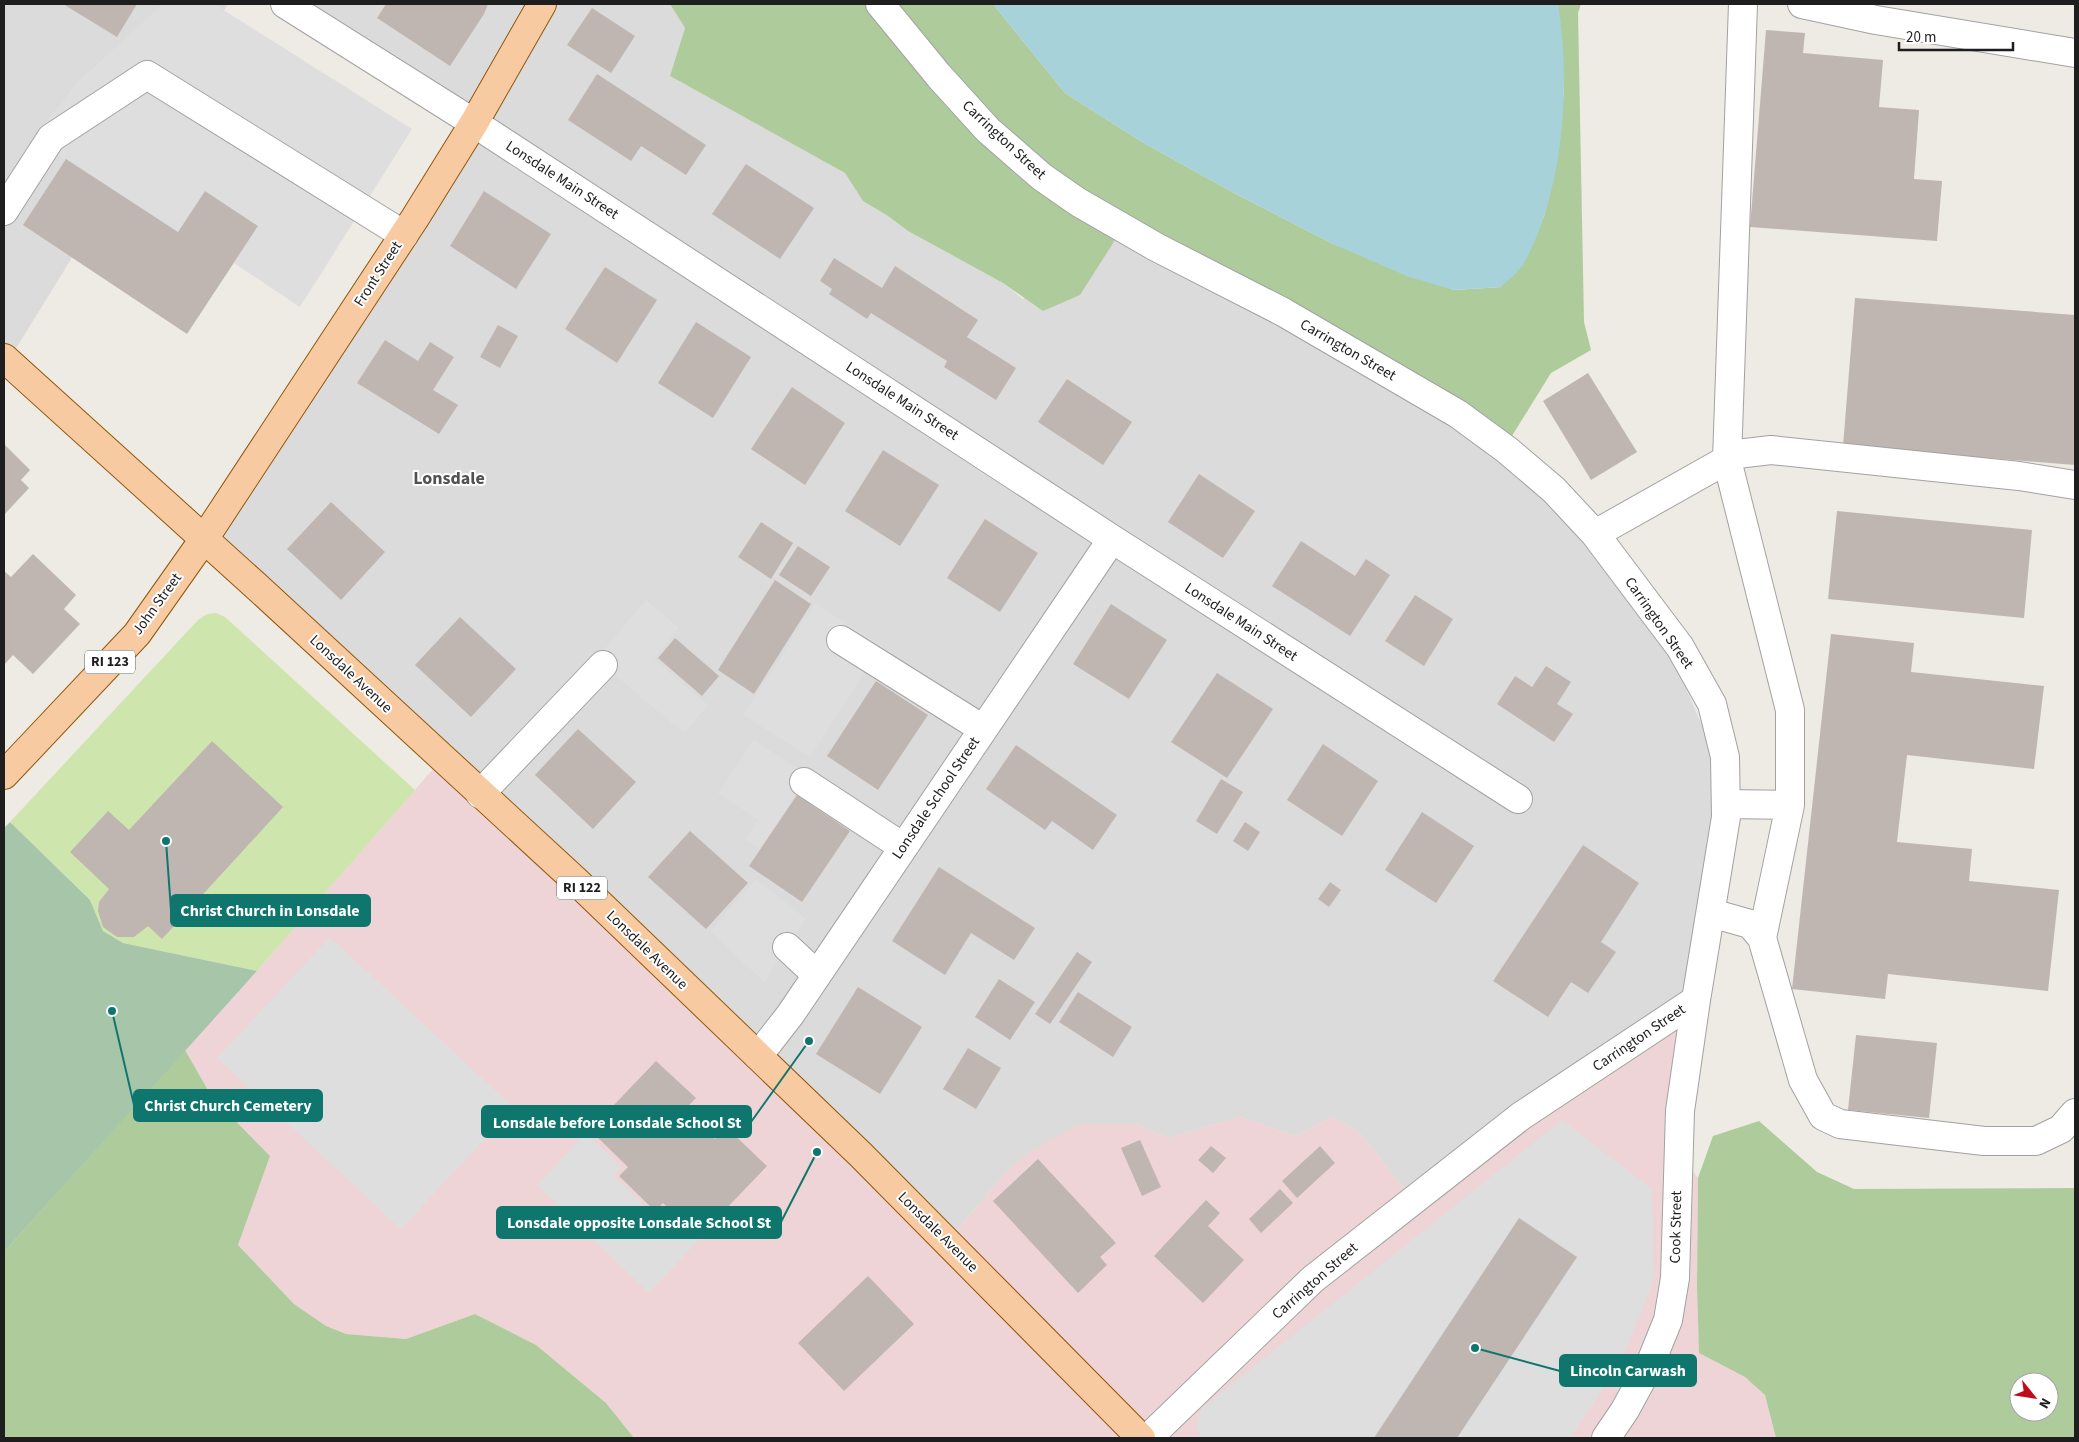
<svg xmlns="http://www.w3.org/2000/svg" width="2079" height="1442" viewBox="0 0 2079 1442" font-family="'Source Sans 3',sans-serif">
  <rect width="100%" height="100%" fill="#eeeae4"/>
  <!-- residential -->
  <path fill="#dcdbdb" d="M 4,4 L 228,4 L 4,368 Z
    M 285,4 L 670,4 L 685,28 L 670,76 L 845,173 L 863,201 L 888,216 L 908,231 L 1003,283 L 1023,299 L 1122,229 L 1406,377 L 1554,490 L 1665,640 L 1716,758 L 1719,783 L 1681,1099 L 1412,1199 L 1360,1133 L 1333,1117 L 1295,1136 L 1240,1117 L 1168,1138 L 1136,1124 L 1011,1166 L 946,1243 L 200,541 L 462,125 Z"/>
  <!-- commercial -->
  <path fill="#eed4d6" d="M 434,768 L 946,1243 L 1011,1166 L 1032,1150 L 1079,1124 L 1136,1124 L 1168,1138 L 1240,1117 L 1295,1136 L 1333,1117 L 1360,1133 L 1412,1199 L 1678,1016 L 1681,1099 L 1678,1152 L 1698,1178 L 1697,1287 L 1699,1353 L 1745,1377 L 1765,1395 L 1776,1438 L 634,1438 L 606,1403 L 536,1345 L 475,1314 L 406,1339 L 346,1334 L 326,1326 L 294,1304 L 238,1245 L 270,1156 L 212,1097 L 185,1050 L 257,971 Z"/>
  <!-- grass -->
  <path fill="#cee6ad" d="M 216,613 L 225,617 L 415,790 L 257,971 L 123,943 L 103,931 L 90,900 L 10,822 L 198,620 L 207,614 Z"/>
  <!-- forest -->
  <path fill="#adcb9b" fill-rule="evenodd" d="M 670,4 L 993,4 L 1065,93 L 1142,142 L 1234,193 L 1333,244 L 1454,290 L 1501,287 L 1544,217 L 1558,155 L 1564,89 L 1558,4 L 1581,4 L 1578,13 L 1584,322 L 1591,350 L 1551,373 L 1505,447 L 1122,229 L 1080,295 L 1043,311 L 1003,283 L 908,231 L 888,216 L 863,201 L 845,173 L 670,76 L 685,28 Z
    M 185,1050 L 212,1097 L 270,1156 L 238,1245 L 294,1304 L 326,1326 L 346,1334 L 406,1339 L 475,1314 L 536,1345 L 606,1403 L 634,1438 L 4,1438 L 4,1252 Z
    M 1759,1121 L 1817,1172 L 1854,1189 L 2075,1188 L 2075,1438 L 1776,1438 L 1765,1395 L 1745,1377 L 1699,1353 L 1697,1287 L 1698,1178 L 1713,1136 ZM 2019,1382 L 2049,1382 L 2049,1412 L 2019,1412 Z"/>
  <!-- cemetery -->
  <path fill="#a7c6a9" d="M 10,822 L 90,900 L 103,931 L 123,943 L 257,971 L 4,1252 L 4,828 Z"/>
  <!-- parking -->
  <path fill="#dedede" d="M 163,4 L 214,4 L 412,129 L 300,307 L 234,263 L 258,226 L 205,191 L 178,232 L 32,139 L 78,82 Z
    M 646,600 L 679,628 L 654,659 L 708,705 L 684,733 L 596,659 Z
    M 815,603 L 882,646 L 810,757 L 743,715 Z
    M 754,740 L 808,775 L 760,849 L 746,840 L 758,820 L 718,793 Z
    M 756,879 L 806,919 L 764,982 L 710,931 Z
    M 330,937 L 514,1108 L 401,1229 L 217,1058 Z
    M 1562,1120 L 1652,1189 L 1654,1280 L 1621,1361 L 1570,1438 L 1204,1438 L 1199,1435 L 1196,1427 L 1198,1416 L 1203,1407 Z
    M 586,1133 L 621,1167 L 614,1176 L 655,1215 L 664,1207 L 699,1240 L 649,1293 L 537,1185 Z"/>
  <!-- water -->
  <path fill="#a7d2da" d="M 993,4 L 1558,4 C 1571,84 1564,193 1523,265 C 1518,273 1508,280 1501,287 L 1454,290 L 1409,277 L 1333,244 L 1234,193 L 1142,142 L 1065,93 Z"/>
  <!-- building -->
  <path fill="#bfb6b1" d="M 63,4 L 137,4 L 117,37 Z
    M 386,4 L 488,4 L 484,14 L 450,66 L 377,18 Z
    M 592,8 L 635,36 L 611,73 L 567,45 Z
    M 1766,30 L 1805,33 L 1803,53 L 1883,60 L 1879,107 L 1919,110 L 1914,179 L 1942,181 L 1937,241 L 1750,227 Z
    M 597,74 L 706,145 L 686,175 L 641,146 L 631,161 L 568,120 Z
    M 66,159 L 178,232 L 205,191 L 258,226 L 187,334 L 23,225 Z
    M 746,164 L 814,208 L 780,259 L 712,214 Z
    M 484,191 L 551,234 L 516,289 L 450,246 Z
    M 834,258 L 882,288 L 895,266 L 978,320 L 967,337 L 1016,368 L 996,400 L 944,367 L 947,361 L 871,313 L 867,319 L 829,294 L 832,289 L 820,281 Z
    M 605,267 L 657,300 L 617,363 L 565,329 Z
    M 1855,298 L 2075,315 L 2075,465 L 1843,446 Z
    M 696,322 L 751,357 L 713,418 L 658,383 Z
    M 498,325 L 518,336 L 500,368 L 480,357 Z
    M 385,340 L 418,361 L 430,342 L 454,357 L 433,390 L 458,405 L 439,434 L 357,383 Z
    M 1588,373 L 1637,452 L 1591,480 L 1543,401 Z
    M 1067,379 L 1132,422 L 1103,465 L 1038,422 Z
    M 792,387 L 845,423 L 805,485 L 751,449 Z
    M 4,444 L 30,470 L 21,480 L 29,488 L 4,515 Z
    M 883,450 L 939,485 L 900,546 L 845,511 Z
    M 1199,474 L 1255,511 L 1223,558 L 1168,522 Z
    M 331,502 L 385,552 L 341,600 L 287,549 Z
    M 1837,511 L 2032,530 L 2024,618 L 1828,599 Z
    M 985,519 L 1038,553 L 1000,612 L 947,578 Z
    M 761,522 L 793,543 L 771,579 L 738,557 Z
    M 1301,541 L 1355,576 L 1366,559 L 1390,575 L 1350,636 L 1272,586 Z
    M 798,546 L 830,567 L 811,596 L 779,575 Z
    M 33,554 L 76,595 L 64,609 L 80,624 L 33,674 L 13,655 L 4,665 L 4,571 L 11,577 Z
    M 775,580 L 811,604 L 754,694 L 718,670 Z
    M 1415,595 L 1453,619 L 1424,666 L 1385,641 Z
    M 1111,604 L 1167,640 L 1129,699 L 1073,664 Z
    M 460,617 L 516,669 L 471,717 L 415,665 Z
    M 1831,634 L 1914,643 L 1911,672 L 2044,686 L 2034,769 L 1907,755 L 1897,842 L 1972,849 L 1969,881 L 2059,890 L 2048,991 L 1888,974 L 1885,999 L 1792,989 Z
    M 675,638 L 719,676 L 702,696 L 658,658 Z
    M 1546,666 L 1571,682 L 1557,704 L 1573,714 L 1554,742 L 1497,704 L 1515,676 L 1532,687 Z
    M 1217,673 L 1273,709 L 1227,778 L 1171,742 Z
    M 876,681 L 928,715 L 878,790 L 827,756 Z
    M 578,729 L 636,782 L 593,829 L 535,775 Z
    M 212,741 L 283,807 L 162,939 L 148,926 L 134,937 L 117,937 L 103,927 L 98,911 L 99,902 L 109,889 L 70,852 L 108,811 L 129,830 Z
    M 1323,744 L 1378,781 L 1342,836 L 1287,800 Z
    M 1016,745 L 1117,815 L 1093,850 L 1052,821 L 1045,830 L 986,789 Z
    M 1221,779 L 1243,792 L 1217,834 L 1196,821 Z
    M 797,795 L 850,831 L 802,902 L 749,866 Z
    M 1422,812 L 1474,846 L 1436,903 L 1385,870 Z
    M 1245,822 L 1260,832 L 1248,851 L 1233,841 Z
    M 690,831 L 748,883 L 706,929 L 648,877 Z
    M 1583,845 L 1639,883 L 1601,942 L 1616,952 L 1588,993 L 1571,982 L 1548,1017 L 1493,981 Z
    M 939,867 L 1035,928 L 1014,960 L 971,933 L 945,975 L 892,941 Z
    M 1330,882 L 1341,890 L 1329,907 L 1318,899 Z
    M 1077,952 L 1092,962 L 1050,1024 L 1035,1014 Z
    M 999,979 L 1035,1002 L 1010,1040 L 975,1017 Z
    M 858,987 L 922,1027 L 880,1094 L 816,1054 Z
    M 1078,992 L 1132,1027 L 1113,1057 L 1059,1022 Z
    M 1856,1035 L 1937,1043 L 1929,1118 L 1848,1110 Z
    M 968,1048 L 1001,1068 L 976,1109 L 943,1089 Z
    M 656,1061 L 696,1098 L 684,1110 L 715,1139 L 726,1127 L 767,1166 L 699,1237 L 663,1203 L 655,1211 L 619,1176 L 628,1167 L 590,1130 Z
    M 1140,1140 L 1161,1187 L 1142,1196 L 1121,1148 Z
    M 1211,1146 L 1226,1158 L 1213,1173 L 1198,1160 Z
    M 1320,1146 L 1335,1163 L 1297,1198 L 1282,1181 Z
    M 1038,1159 L 1116,1243 L 1100,1257 L 1107,1265 L 1078,1293 L 993,1201 Z
    M 1280,1189 L 1293,1203 L 1261,1233 L 1249,1219 Z
    M 1206,1200 L 1220,1213 L 1208,1226 L 1244,1260 L 1203,1303 L 1154,1256 Z
    M 1519,1218 L 1577,1257 L 1457,1438 L 1374,1438 Z
    M 868,1276 L 914,1324 L 844,1391 L 798,1343 Z"/>
  <g fill="none" stroke-linecap="round" stroke-linejoin="round">
    <defs>
      <path id="minor" d="M 285,4 L 474,123 L 1112,539 L 1518,799
        M 880,4 L 939,76 L 988,130 L 1042,177 L 1078,202 L 1156,247 L 1283,312 L 1458,414 L 1507,450 L 1554,490 L 1595,534 L 1680,647 L 1712,704 L 1725,757 L 1726,817 L 1696,1000 L 1680,1111 L 1675,1278 L 1668,1320 L 1651,1362 L 1625,1410 L 1606,1438
        M 1743,4 L 1727,460 L 1790,710 L 1790,805 L 1762,938
        M 1802,4 L 1876,20 L 2075,53
        M 4,211 L 51,138 L 147,75 L 404,235
        M 1595,534 L 1737,454 L 1771,450 L 2019,476 L 2075,485
        M 841,640 L 983,729
        M 804,782 L 903,847
        M 480,794 L 603,665
        M 1726,804 L 1790,805
        M 1711,913 L 1750,924 L 1762,938 L 1803,1080 L 1823,1116 L 1840,1124 L 1984,1141 L 2036,1141 L 2061,1129 L 2075,1113
        M 787,947 L 817,975
        M 758,1056 L 790,1015 L 1112,539
        M 1148,1438 L 1313,1279 L 1521,1116 L 1696,1000"/>
      <path id="major" d="M 4,358 L 255,585 L 576,881 L 861,1155 L 1141,1438
        M 4,775 L 137,634 L 204,539 L 415,218 L 474,123 L 542,4"/>
    </defs>
    <!-- minor casing -->
    <use href="#minor" stroke="#a2a2a2" stroke-width="30"/>
    <!-- major casing -->
    <use href="#major" stroke="#905708" stroke-width="30"/>
    <!-- minor -->
    <use href="#minor" stroke="#fff" stroke-width="28"/>
    <!-- major -->
    <use href="#major" stroke="#f7caa1" stroke-width="28"/>
  </g>
  <g text-anchor="middle" dominant-baseline="central" stroke-width="4" stroke-linejoin="round" paint-order="stroke">
    <!-- shield labels -->
    <g fill="#fff" stroke="#626262" stroke-width="1">
      <rect x="85" y="650.5" width="50" height="23" rx="4"/>
      <rect x="557" y="876.5" width="50" height="23" rx="4"/>
    </g>
    <g font-size="14" font-weight="bold" fill="#1e1e1e">
      <text x="110" y="662">RI 123</text>
      <text x="582" y="888">RI 122</text>
    </g>
    <!-- street labels -->
    <g font-size="15" fill="#1e1e1e" stroke="#fff">
      <text transform="translate(1004 140) rotate(43)">Carrington Street</text>
      <text transform="translate(562 180) rotate(33)">Lonsdale Main Street</text>
      <text transform="translate(378 274) rotate(-57)">Front Street</text>
      <text transform="translate(1348 350) rotate(30)">Carrington Street</text>
      <text transform="translate(902 401) rotate(33)">Lonsdale Main Street</text>
      <text transform="translate(157 604) rotate(-54)">John Street</text>
      <text transform="translate(1241 622) rotate(33)">Lonsdale Main Street</text>
      <text transform="translate(1659 623) rotate(55)">Carrington Street</text>
      <text transform="translate(351 674) rotate(43)">Lonsdale Avenue</text>
      <text transform="translate(936 798) rotate(-56)">Lonsdale School Street</text>
      <text transform="translate(647 950) rotate(44)">Lonsdale Avenue</text>
      <text transform="translate(1639 1038) rotate(-34)">Carrington Street</text>
      <text transform="translate(1676 1227) rotate(-89)">Cook Street</text>
      <text transform="translate(938 1232) rotate(45)">Lonsdale Avenue</text>
      <text transform="translate(1315 1281) rotate(-41)">Carrington Street</text>
    </g>
    <!-- quarter labels -->
    <g font-size="18" font-weight="bold" fill="#515151" stroke="#fff">
      <text x="449" y="478">Lonsdale</text>
    </g>
  </g>
  <!-- callouts -->
  <path fill="none" stroke="#0f766e" stroke-width="2" d="M166 841L171 910M112 1011L134 1105M809 1041L751 1122M817 1152L781 1222M1475 1348L1560 1371"/>
  <g fill="#0f766e" stroke="#fff" stroke-width="2">
    <circle cx="166" cy="841" r="5"/>
    <circle cx="112" cy="1011" r="5"/>
    <circle cx="809" cy="1041" r="5"/>
    <circle cx="817" cy="1152" r="5"/>
    <circle cx="1475" cy="1348" r="5"/>
  </g>
  <g fill="#0f766e" stroke="#0f766e" stroke-width="2">
    <rect x="171" y="895" width="199" height="31" rx="5"/>
    <rect x="134" y="1090" width="188" height="31" rx="5"/>
    <rect x="482" y="1106" width="269" height="31" rx="5"/>
    <rect x="497" y="1207" width="284" height="31" rx="5"/>
    <rect x="1560" y="1355" width="136" height="31" rx="5"/>
  </g>
  <g font-size="16" text-anchor="middle" font-weight="bold" fill="#fff">
    <text x="270" y="916">Christ Church in Lonsdale</text>
    <text x="228" y="1111">Christ Church Cemetery</text>
    <text x="617" y="1128">Lonsdale before Lonsdale School St</text>
    <text x="639" y="1228">Lonsdale opposite Lonsdale School St</text>
    <text x="1628" y="1376">Lincoln Carwash</text>
  </g>
  <!-- border -->
  <rect width="2079" height="1442" fill="none" stroke="#1e1e1e" stroke-width="10"/>
  <!-- north arrow -->
  <g transform="translate(2034 1397) rotate(120)"><circle r="24" fill="#ffffff" stroke="#a5a5a5"/>
  <path d="M0-4L9 19L0 12L-9 19Z" fill="#c10b1a"/>
  <text y="-8" font-size="14" font-weight="bold" text-anchor="middle" fill="#1e1e1e">N</text>
  </g>
  <!-- scale -->
  <path d="M1899 42v8h114v-8" fill="none" stroke="#1e1e1e" stroke-width="2.5"/>
  <text x="1906" y="42" font-size="15" fill="#1e1e1e" stroke="#ffffff" stroke-width="4" paint-order="stroke">20 m</text>
</svg>
